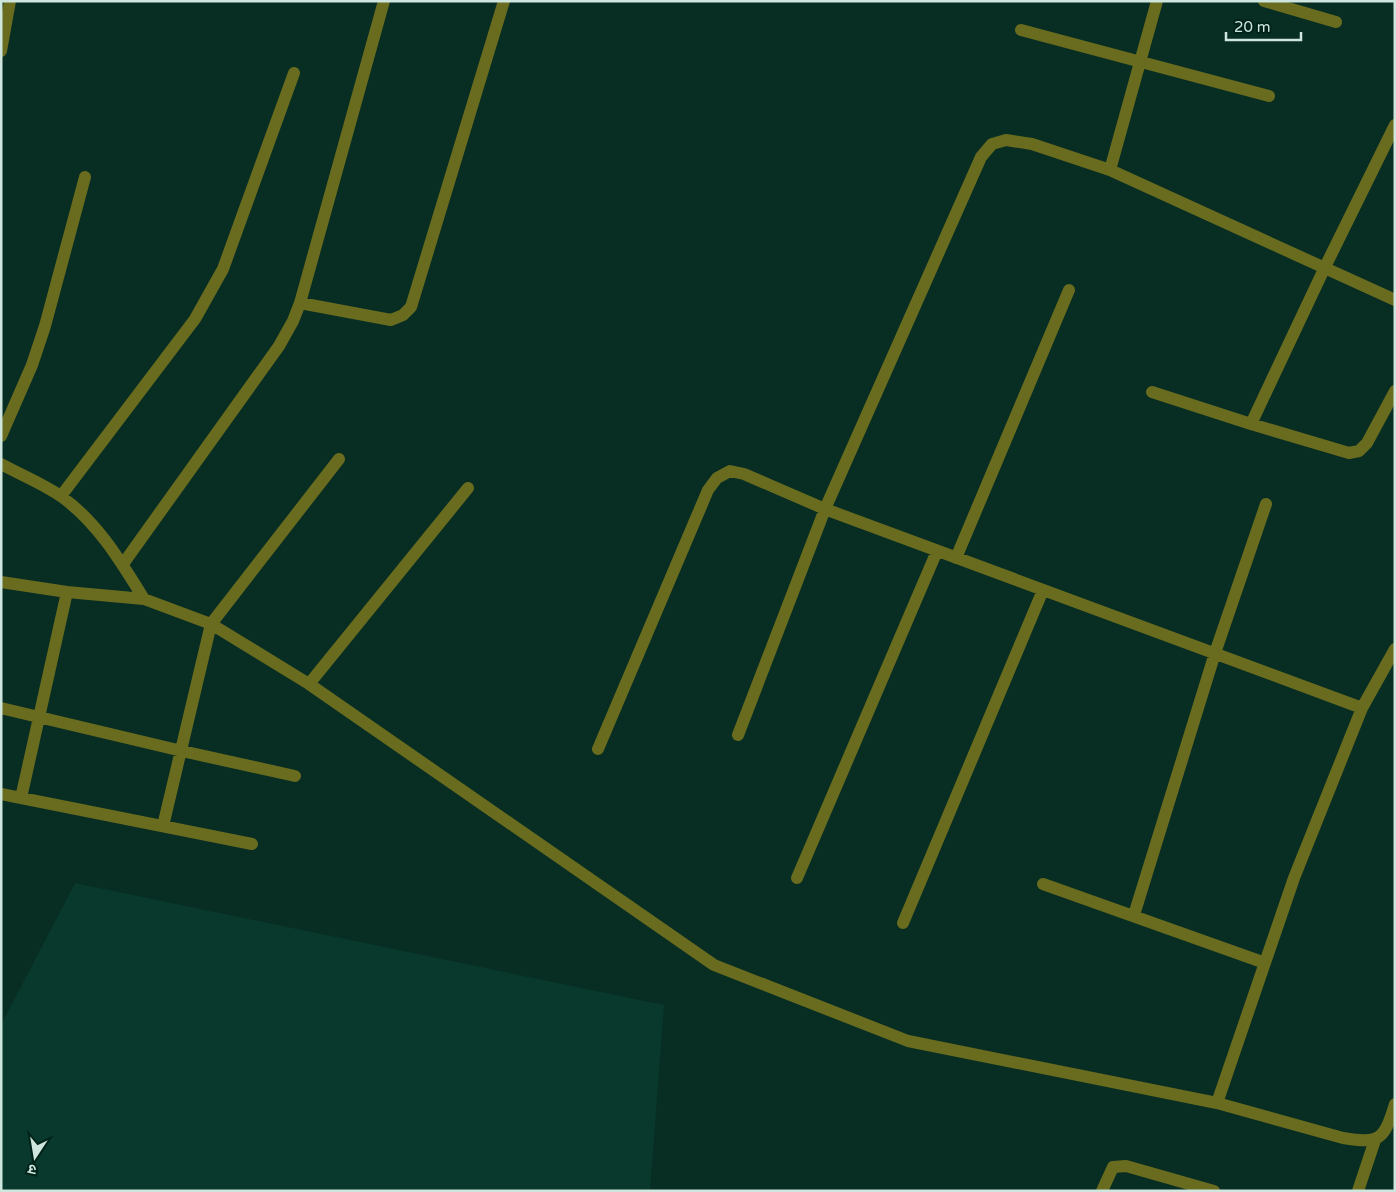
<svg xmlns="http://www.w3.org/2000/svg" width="1396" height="1192" viewBox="0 0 1396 1192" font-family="'Varela Round','Noto Sans Devanagari',sans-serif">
  <rect width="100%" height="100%" fill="#082d23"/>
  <!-- built -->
  <path fill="#09382c" d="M 75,883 L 664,1005 L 650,1191 L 1,1191 L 1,1025 Z"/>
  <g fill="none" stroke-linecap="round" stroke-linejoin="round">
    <!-- lane -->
    <path stroke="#696c1e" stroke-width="12" d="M 1102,1191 L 1113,1167 L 1126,1166 L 1214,1191"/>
    <!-- street -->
    <path stroke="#696c1e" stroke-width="12" d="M 1264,1 L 1336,22
      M 1021,30 L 1269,96
      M 1,51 L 10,1
      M 1110,170 L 1157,1
      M 300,303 L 391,320 L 403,315 L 411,307 L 504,1
      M 1152,392 L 1251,424 L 1349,453 L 1359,451 L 1367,443 L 1395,391
      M 1251,424 L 1325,267 L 1395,125
      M 1,436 L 32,365 L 45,326 L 85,177
      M 1,464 C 21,475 44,484 62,497 C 98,523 121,562 144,599
      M 61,496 L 195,319 L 223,269 L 294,73
      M 956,558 L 1069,290
      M 123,564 L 279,346 L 293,321 L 300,303 L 384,1
      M 1,582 L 67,592 L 144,599 L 211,624 L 309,684 L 714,965 L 908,1041 L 1217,1103 L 1343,1138 C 1380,1144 1384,1140 1395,1104
      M 309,684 L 468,488
      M 1,708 L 182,751 L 295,776
      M 738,735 L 825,509 L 981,157 L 992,144 L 1006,140 L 1032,144 L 1110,170 L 1395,300
      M 598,749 L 708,490 L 717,478 L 730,471 L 744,474 L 825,509 L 1362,708
      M 1,794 L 252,844
      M 21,798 L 67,592
      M 163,826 L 211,624 L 339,459
      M 797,878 L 937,551
      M 1043,884 L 1265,963
      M 1134,915 L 1215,653 L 1266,504
      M 903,923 L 1043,590
      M 1217,1103 L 1294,878 L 1362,708 L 1395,649
      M 1358,1191 L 1375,1140"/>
  </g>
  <!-- border -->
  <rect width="1396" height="1192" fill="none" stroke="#cee6dd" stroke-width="5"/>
  <!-- north arrow -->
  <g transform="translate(35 1157) rotate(192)" stroke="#002319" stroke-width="4" paint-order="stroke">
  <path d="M0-4L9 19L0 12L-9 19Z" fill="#cee6dd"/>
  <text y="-8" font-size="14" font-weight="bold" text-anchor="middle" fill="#cee6dd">उ</text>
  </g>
  <!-- scale -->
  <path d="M1226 32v8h75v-8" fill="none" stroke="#cee6dd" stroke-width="2.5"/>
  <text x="1234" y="32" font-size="15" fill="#cee6dd" stroke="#002319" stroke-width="4" paint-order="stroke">20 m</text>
</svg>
